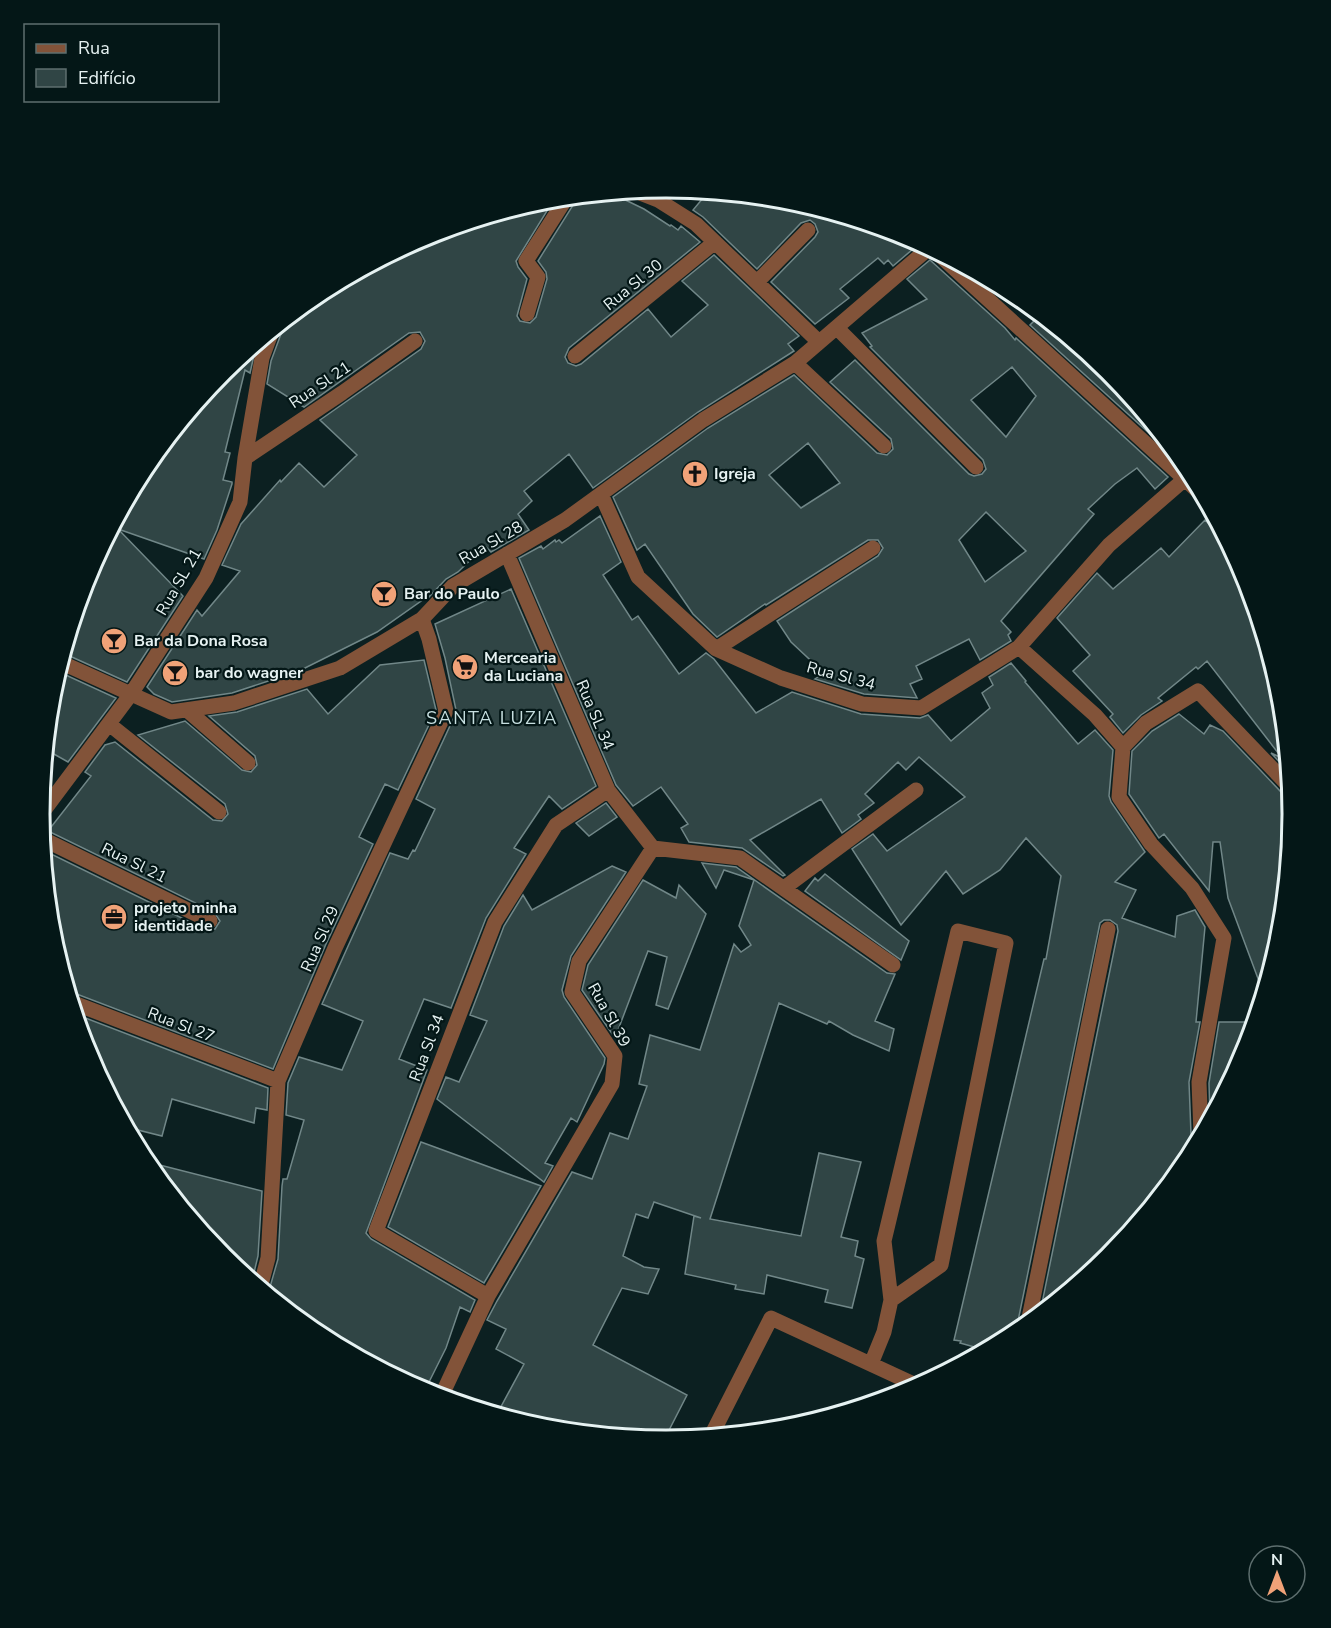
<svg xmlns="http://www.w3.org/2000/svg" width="1331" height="1628" viewBox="0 0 1331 1628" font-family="'Nunito Sans',sans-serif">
  <rect width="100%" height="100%" fill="#0c2021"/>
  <!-- building -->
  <path fill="#304545" stroke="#718788" stroke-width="1.5" fill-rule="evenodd" d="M 708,192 L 788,200 L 906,235 L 920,243 L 893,266 L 888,260 L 884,264 L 878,258 L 840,289 L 849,298 L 815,324 L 771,282 L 815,237 L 818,232 L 815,224 L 810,220 L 801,223 L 757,269 L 703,217 L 693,210 Z
    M 611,193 L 644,209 L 670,226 L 671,225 L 678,230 L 681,226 L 700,242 L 569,348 L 565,357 L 568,363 L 576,366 L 581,364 L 648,309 L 671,337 L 708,305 L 682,281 L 714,255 L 799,336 L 788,344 L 794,351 L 698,412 L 593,488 L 569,454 L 524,491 L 532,501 L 518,514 L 529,530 L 491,552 L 485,546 L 458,572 L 446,579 L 427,599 L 427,597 L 377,632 L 299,671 L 232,693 L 172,702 L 154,694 L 147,687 L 197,610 L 202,616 L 240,571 L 222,565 L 241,524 L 280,480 L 281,482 L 299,463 L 324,487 L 357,455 L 320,420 L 421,349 L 425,341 L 420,332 L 409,333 L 304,407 L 267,384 L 271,361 L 281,334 L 279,324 L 318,293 L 426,235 L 544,199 L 555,198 L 516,261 L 518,267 L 527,279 L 517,316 L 520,321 L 530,323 L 536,317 L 547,279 L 546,272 L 538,261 L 575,202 L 577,196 Z
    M 930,260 L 1005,328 L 1015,340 L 1016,338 L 1168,477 L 1155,489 L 1137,468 L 1115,484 L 1088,509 L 1094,514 L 1001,621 L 1011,632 L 1008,635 L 1011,641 L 980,660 L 969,639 L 916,666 L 922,679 L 910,684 L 917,698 L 864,694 L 815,679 L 824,673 L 791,642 L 777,621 L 878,556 L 883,548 L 878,540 L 868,540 L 766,605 L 765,604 L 717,637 L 693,614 L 645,544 L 637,550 L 613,497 L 708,428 L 794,375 L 877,453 L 887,455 L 893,449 L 891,439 L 830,382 L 855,360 L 969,474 L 974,476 L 982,474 L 986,469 L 983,460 L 870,347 L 872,346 L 862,333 L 927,299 L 907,279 ZM 1012,367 L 1036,396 L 1006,437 L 971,400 ZM 808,443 L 840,483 L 801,508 L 769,475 ZM 986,512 L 1026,551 L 985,582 L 959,540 Z
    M 1040,315 L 1109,372 L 1184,463 L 1183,464 L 1030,325 Z
    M 257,342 L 250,373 L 245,370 L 225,452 L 230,453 L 223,480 L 232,482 L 232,484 L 217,530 L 204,559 L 118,529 L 183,596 L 127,682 L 63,653 L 87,574 L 145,466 L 222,371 Z
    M 600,516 L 621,562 L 603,575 L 632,620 L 638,616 L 679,674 L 706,653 L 714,659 L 756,713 L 792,692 L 861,714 L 920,718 L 928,715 L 951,741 L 990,708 L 982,693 L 993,685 L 989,677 L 1011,663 L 1026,681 L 1025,682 L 1078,744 L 1095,730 L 1113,750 L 1109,796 L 1111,802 L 1145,852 L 1115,882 L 1136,890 L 1122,918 L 1175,937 L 1177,916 L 1195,910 L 1205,927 L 1196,1022 L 1200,1022 L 1189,1082 L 1191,1134 L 1197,1143 L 1186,1162 L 1109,1257 L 1040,1313 L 1118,931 L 1117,925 L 1110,920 L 1104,920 L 1100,923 L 1018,1321 L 1021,1329 L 985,1350 L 960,1343 L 961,1341 L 954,1340 L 1044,959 L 1046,959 L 1061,876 L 1026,838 L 1000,870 L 963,894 L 946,871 L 901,925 L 852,849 L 873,834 L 887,851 L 965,797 L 919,757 L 906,770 L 898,762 L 865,794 L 874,803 L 858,815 L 861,819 L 842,833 L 821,799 L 750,840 L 785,875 L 783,876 L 742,848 L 689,842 L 681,828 L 688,824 L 661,787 L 633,806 L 616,785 L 519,558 L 541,546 L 543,549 L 555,540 L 556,542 L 559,540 L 562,543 Z
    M 1205,520 L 1227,542 L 1244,575 L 1280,692 L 1288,771 L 1271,753 L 1282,758 L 1207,661 L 1198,669 L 1196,667 L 1158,698 L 1162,701 L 1141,715 L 1123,733 L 1110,717 L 1113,714 L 1073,671 L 1090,655 L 1057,618 L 1097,573 L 1113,589 L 1161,548 L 1169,557 Z
    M 511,589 L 596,786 L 562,809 L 549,796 L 514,848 L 526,854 L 486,918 L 451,1008 L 424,999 L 399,1059 L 427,1070 L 366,1233 L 371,1239 L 475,1300 L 470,1312 L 460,1307 L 446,1348 L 424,1392 L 317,1335 L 268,1294 L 278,1259 L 282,1186 L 283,1179 L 287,1179 L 304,1120 L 286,1115 L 288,1083 L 299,1057 L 342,1070 L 363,1021 L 322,1004 L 390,853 L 408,859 L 413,850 L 415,851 L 435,809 L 416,799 L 455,715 L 456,710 L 445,658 L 435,624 Z
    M 424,660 L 436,710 L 398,790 L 385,784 L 359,837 L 373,844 L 326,944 L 273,1069 L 74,993 L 68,993 L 51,936 L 43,850 L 206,930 L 215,929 L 220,921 L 214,912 L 48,831 L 91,776 L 85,772 L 105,745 L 115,742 L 213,820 L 222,821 L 228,814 L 225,804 L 138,735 L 185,721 L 242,770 L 251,772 L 257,765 L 255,756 L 209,716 L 237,712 L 307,689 L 328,714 L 380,665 Z
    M 57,671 L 116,698 L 68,762 L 45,749 L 51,691 Z
    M 1179,714 L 1204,734 L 1210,725 L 1223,731 L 1282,793 L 1290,796 L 1292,814 L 1280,937 L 1263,992 L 1228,898 L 1220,842 L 1213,842 L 1209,891 L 1164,834 L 1159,838 L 1129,794 L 1132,751 L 1152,731 Z
    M 606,803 L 617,817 L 589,836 L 576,823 Z
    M 702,863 L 736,867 L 887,973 L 895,974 L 875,1021 L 894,1029 L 889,1051 L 853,1035 L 829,1021 L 827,1024 L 779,1003 L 710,1219 L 801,1236 L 819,1153 L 861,1162 L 841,1237 L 858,1241 L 855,1256 L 864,1259 L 852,1308 L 825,1302 L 828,1290 L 767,1275 L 764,1294 L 735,1289 L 736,1285 L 685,1274 L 694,1216 L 701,1218 L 654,1202 L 648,1218 L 636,1214 L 623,1256 L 644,1267 L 659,1269 L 648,1294 L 622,1288 L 593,1345 L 687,1395 L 664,1440 L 543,1428 L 497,1414 L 524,1364 L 496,1349 L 506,1329 L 487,1320 L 497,1301 L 572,1172 L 592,1179 L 610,1133 L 628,1139 L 647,1086 L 639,1084 L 650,1035 L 700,1050 L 734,944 L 741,952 L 751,945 L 739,926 L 754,880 L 724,870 L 716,888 Z
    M 612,866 L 626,872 L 571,956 L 562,990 L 564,997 L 605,1058 L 604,1064 L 577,1122 L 571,1118 L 545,1163 L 553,1166 L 544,1182 L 437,1099 L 446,1077 L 459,1082 L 487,1021 L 470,1015 L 504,926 L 523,895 L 532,910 Z
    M 825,874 L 909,941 L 901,960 L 805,891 L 815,878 L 818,881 Z
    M 643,880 L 676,898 L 679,885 L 706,914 L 668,1009 L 656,1005 L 667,957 L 648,951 L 615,1038 L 582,990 L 588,965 Z
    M 75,1014 L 268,1088 L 267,1110 L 256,1108 L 254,1123 L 172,1099 L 162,1136 L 126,1127 L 87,1053 Z
    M 1219,1022 L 1254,1022 L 1244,1054 L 1210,1118 L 1209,1083 Z
    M 421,1142 L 541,1186 L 484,1283 L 388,1227 Z
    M 144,1161 L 262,1191 L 258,1256 L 252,1281 L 222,1257 Z"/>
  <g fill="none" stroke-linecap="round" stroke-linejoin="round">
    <!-- minor -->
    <path stroke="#825339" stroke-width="15" d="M 635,191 L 658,200 L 696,224 L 819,342
      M 934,250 L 1201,494
      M 757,282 L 808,230
      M 527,314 L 538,277 L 526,261 L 567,197
      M 837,328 L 976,467
      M 575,356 L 715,242
      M 795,363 L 884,446
      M 245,458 L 342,393 L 415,341
      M 601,494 L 638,577 L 716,649 L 781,678 L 862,704 L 921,708 L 1019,647 L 1109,545 L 1186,478
      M 507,554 L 608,790 L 653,848 L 740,858 L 893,965
      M 1019,647 L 1095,715 L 1123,747 L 1119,797 L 1151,844 L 1192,888 L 1224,938 L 1199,1082 L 1201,1134
      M 716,649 L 873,548
      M 60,662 L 171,712 L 234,703 L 340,668 L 422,619 L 453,586 L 565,520 L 703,420 L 795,363 L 929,248
      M 187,710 L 248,763
      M 109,724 L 219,812
      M 1123,747 L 1146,723 L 1198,691 L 1289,786
      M 39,817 L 131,694 L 206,578 L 240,502 L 245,458 L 262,358 L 272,331
      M 41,838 L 210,921
      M 784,888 L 916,790
      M 71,1002 L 278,1081
      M 260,1288 L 268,1258 L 278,1081 L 335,948 L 446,711 L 429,639 L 422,619
      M 488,1296 L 376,1231 L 495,922 L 556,825 L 608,790
      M 1028,1323 L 1108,929
      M 871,1364 L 884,1332 L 891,1300 L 884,1241 L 958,931 L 1006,943 L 941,1265 L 891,1300
      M 441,1397 L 488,1296 L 612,1084 L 615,1056 L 572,992 L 579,961 L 653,848
      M 711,1436 L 771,1318 L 918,1386"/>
  </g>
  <!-- icons -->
  <defs>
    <symbol id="church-disc" viewBox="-11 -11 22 22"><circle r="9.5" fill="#f0a278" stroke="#041717"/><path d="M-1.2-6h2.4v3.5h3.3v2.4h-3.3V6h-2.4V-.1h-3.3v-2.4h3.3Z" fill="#111"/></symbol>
    <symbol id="bar-disc" viewBox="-11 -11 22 22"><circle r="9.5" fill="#f0a278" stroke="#041717"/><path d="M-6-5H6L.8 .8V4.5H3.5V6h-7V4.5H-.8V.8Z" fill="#111"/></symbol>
    <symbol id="supermarket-disc" viewBox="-11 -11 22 22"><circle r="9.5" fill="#f0a278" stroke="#041717"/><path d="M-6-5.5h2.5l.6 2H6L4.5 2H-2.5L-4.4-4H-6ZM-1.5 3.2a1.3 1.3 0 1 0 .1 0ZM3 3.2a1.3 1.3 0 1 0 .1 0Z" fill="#111"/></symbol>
    <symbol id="office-disc" viewBox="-11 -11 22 22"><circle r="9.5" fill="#f0a278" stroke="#041717"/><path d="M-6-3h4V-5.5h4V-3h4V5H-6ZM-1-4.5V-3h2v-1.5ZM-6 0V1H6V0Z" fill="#111"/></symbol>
  </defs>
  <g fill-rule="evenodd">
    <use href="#church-disc" x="680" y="459" width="30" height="30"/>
    <use href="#bar-disc" x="369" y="579" width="30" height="30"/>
    <use href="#bar-disc" x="99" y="626" width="30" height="30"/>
    <use href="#supermarket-disc" x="450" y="652" width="30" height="30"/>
    <use href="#bar-disc" x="160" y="658" width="30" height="30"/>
    <use href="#office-disc" x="99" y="902" width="30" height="30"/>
  </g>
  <g text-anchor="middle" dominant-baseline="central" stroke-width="4.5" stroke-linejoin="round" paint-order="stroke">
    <!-- street labels -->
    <g font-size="16" fill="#e6f2f2" stroke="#041717">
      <text transform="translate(633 285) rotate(-39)">Rua Sl 30</text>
      <text transform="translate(320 385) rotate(-34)">Rua Sl 21</text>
      <text transform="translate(491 543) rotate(-30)">Rua Sl 28</text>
      <text transform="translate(179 582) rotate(-60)">Rua SL 21</text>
      <text transform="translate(841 676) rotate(15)">Rua Sl 34</text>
      <text transform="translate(595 715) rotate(67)">Rua SL 34</text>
      <text transform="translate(134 863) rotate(26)">Rua Sl 21</text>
      <text transform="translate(320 939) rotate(-66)">Rua Sl 29</text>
      <text transform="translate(609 1015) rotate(61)">Rua Sl 39</text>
      <text transform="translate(181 1025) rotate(21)">Rua Sl 27</text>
      <text transform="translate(427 1048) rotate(-69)">Rua Sl 34</text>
    </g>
    <!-- poi labels -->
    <g font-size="16" font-weight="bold" fill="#e6f2f2" stroke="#041717" text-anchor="start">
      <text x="714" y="474">Igreja</text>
      <text x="404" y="594">Bar do Paulo</text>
      <text x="134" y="641">Bar da Dona Rosa</text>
      <text x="484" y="658">Mercearia<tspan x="484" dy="18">da Luciana</tspan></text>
      <text x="195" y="673">bar do wagner</text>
      <text x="134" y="908">projeto minha<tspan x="134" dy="18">identidade</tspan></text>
    </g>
    <!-- neighbourhood labels -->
    <g font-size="18" letter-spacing="1.5" fill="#c7dfe0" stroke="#041717">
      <text x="492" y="718">SANTA LUZIA</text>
    </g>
  </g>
  <!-- crop -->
  <path d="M0 0H1331V1628H0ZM50 814a616 616 0 1 1 1232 0a616 616 0 1 1-1232 0Z" fill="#041717" fill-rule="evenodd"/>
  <path fill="none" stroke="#e6f2f2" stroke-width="3" d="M50 814a616 616 0 1 1 1232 0a616 616 0 1 1-1232 0Z"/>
  <!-- legend -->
  <rect x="24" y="24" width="195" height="78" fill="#041717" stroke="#5e6f6f" stroke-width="1.5"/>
  <rect x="36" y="44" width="30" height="9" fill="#825339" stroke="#5e6f6f" stroke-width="1.5"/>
  <text x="78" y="54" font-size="18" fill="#e6f2f2">Rua</text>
  <rect x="36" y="69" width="30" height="18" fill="#304545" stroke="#5e6f6f" stroke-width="1.5"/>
  <text x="78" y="84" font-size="18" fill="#e6f2f2">Edifício</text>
  <!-- north arrow -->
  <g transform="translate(1277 1574)"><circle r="28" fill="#041717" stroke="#5e6f6f" stroke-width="1.5"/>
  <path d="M0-4.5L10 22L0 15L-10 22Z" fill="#f0a278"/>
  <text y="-9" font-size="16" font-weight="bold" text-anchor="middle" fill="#e6f2f2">N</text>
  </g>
</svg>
